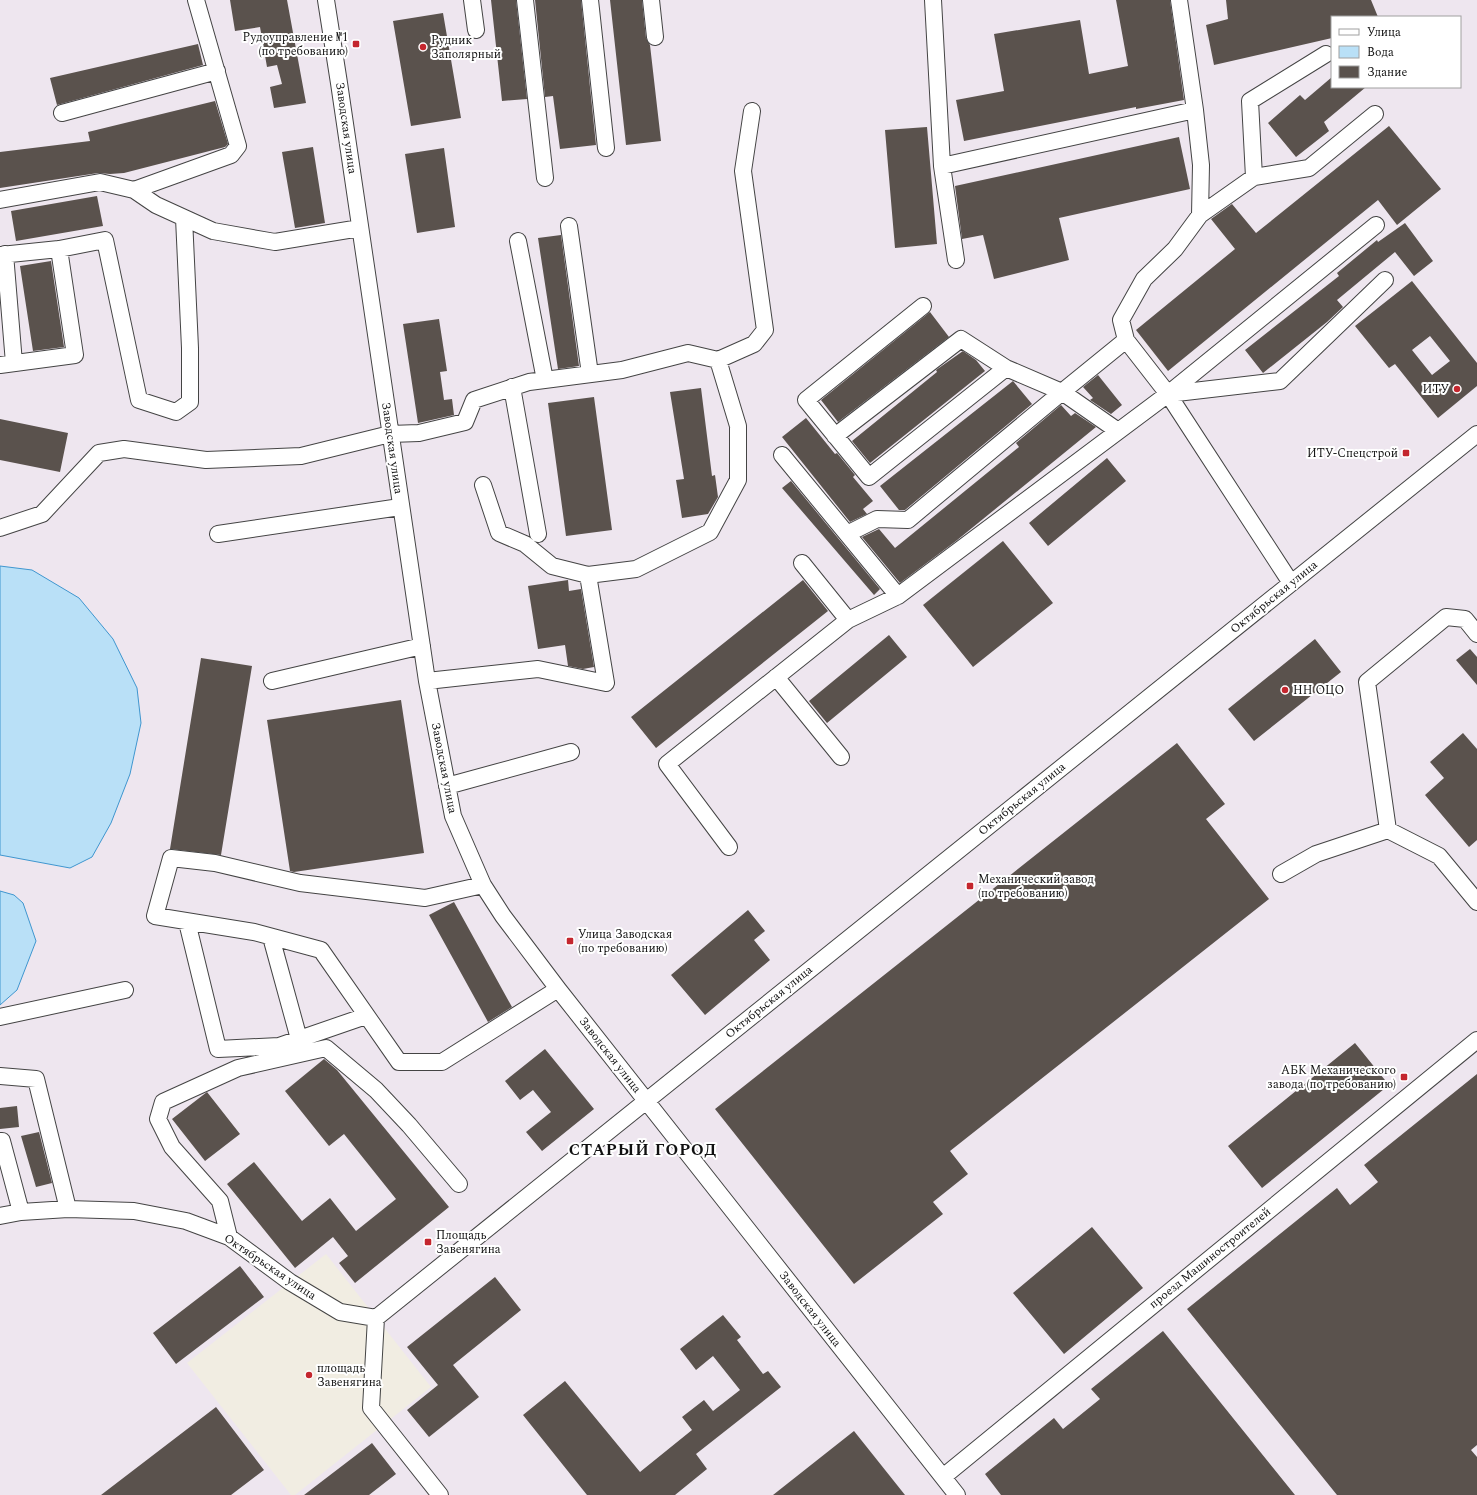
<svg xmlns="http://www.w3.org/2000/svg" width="1477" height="1495" viewBox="0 0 1477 1495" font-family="Spectral,serif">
  <rect width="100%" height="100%" fill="#fffdf5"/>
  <!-- industrial -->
  <path fill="#eee6ef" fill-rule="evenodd" d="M 0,0 L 1477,0 L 1477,1495 L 0,1495 ZM 1332,17 L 1460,17 L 1460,87 L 1332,87 Z"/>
  <!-- plaza -->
  <path fill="#f1ede2" d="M 326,1254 L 431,1387 L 295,1495 L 291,1495 L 187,1363 Z"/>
  <!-- water -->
  <path fill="#b9e0f7" stroke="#3f96cf" d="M 0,566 L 32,570 L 79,598 L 113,639 L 137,688 L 141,723 L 130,774 L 111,823 L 92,857 L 70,868 L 0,855 Z
    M 0,891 L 14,895 L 23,903 L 36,941 L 17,990 L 0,1005 Z"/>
  <!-- building -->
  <path fill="#5a524d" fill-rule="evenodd" d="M 230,0 L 287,0 L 306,103 L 274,108 L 270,87 L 282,84 L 277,65 L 267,67 L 260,27 L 235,31 Z
    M 491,0 L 516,0 L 527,99 L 502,101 Z
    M 535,0 L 581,0 L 596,145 L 560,149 L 553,96 L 545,97 Z
    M 610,0 L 642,0 L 646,38 L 650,45 L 661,141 L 626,145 Z
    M 1116,0 L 1170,0 L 1184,100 L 1136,109 L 1136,107 L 964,141 L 956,100 L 1004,91 L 994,34 L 1080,20 L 1089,74 L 1128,66 Z
    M 1226,0 L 1371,0 L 1378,17 L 1332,17 L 1332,38 L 1214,65 L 1206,25 L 1228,19 Z
    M 443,13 L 461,118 L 411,126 L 393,21 Z
    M 198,44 L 203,65 L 57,105 L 50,78 Z
    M 1332,77 L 1332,87 L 1366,87 L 1324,122 L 1329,131 L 1296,157 L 1268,123 L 1300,95 L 1305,100 Z
    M 215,101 L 228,144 L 225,147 L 124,173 L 110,174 L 98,173 L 0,188 L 0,152 L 90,141 L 88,132 Z
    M 1389,126 L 1441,189 L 1397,225 L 1378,200 L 1168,371 L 1136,330 L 1235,249 L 1211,219 L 1232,204 L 1256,233 Z
    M 927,127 L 937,244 L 895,248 L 885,130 Z
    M 1179,137 L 1190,189 L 1059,218 L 1069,260 L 994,279 L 983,235 L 962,239 L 955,186 Z
    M 313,147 L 325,223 L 295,228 L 282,152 Z
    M 444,148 L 455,227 L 417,233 L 405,154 Z
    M 97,196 L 103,226 L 16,241 L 11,211 Z
    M 1405,223 L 1433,261 L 1414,276 L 1395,252 L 1337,300 L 1343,307 L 1327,322 L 1263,373 L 1245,350 L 1339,276 L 1337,273 L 1377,240 L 1378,242 Z
    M 561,235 L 579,366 L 558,369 L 538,238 Z
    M 51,261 L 64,347 L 33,351 L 20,266 Z
    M 1412,281 L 1477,363 L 1477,386 L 1438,418 L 1395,364 L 1389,368 L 1355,326 ZM 1430,336 L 1450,361 L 1432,375 L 1412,350 Z
    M 930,312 L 949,337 L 838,422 L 821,400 Z
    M 439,319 L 447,371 L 440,372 L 444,400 L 452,399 L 454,415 L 418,423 L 403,324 Z
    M 963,351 L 976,360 L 985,371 L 870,463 L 852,441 L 937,372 L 936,370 Z
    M 1098,375 L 1122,405 L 1111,414 L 1090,400 L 1093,398 L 1083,387 Z
    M 1013,381 L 1032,404 L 905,510 L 899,510 L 880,486 Z
    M 701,388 L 712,476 L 715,475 L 718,497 L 708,514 L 682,518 L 676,480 L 684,479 L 670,392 Z
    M 594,397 L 612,530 L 566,536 L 548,403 Z
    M 1061,405 L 1071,416 L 1075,413 L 1096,427 L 956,541 L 900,583 L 862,537 L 879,529 L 895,548 L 1019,447 L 1016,443 Z
    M 806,418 L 835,454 L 837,453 L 855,475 L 853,477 L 873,501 L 863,509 L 867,514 L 850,522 L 782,437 Z
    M 0,419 L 68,433 L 60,472 L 0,460 Z
    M 1107,458 L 1126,481 L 1048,546 L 1029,523 Z
    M 791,481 L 880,589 L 874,595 L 782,488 Z
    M 1003,541 L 1053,603 L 973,667 L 923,605 Z
    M 568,580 L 569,591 L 581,589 L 594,667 L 583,669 L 568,666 L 565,645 L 538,649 L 528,586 Z
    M 803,580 L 828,611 L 656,748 L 631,717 Z
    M 889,635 L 907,657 L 827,723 L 809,701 Z
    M 1315,639 L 1341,672 L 1254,741 L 1228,709 Z
    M 1470,649 L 1477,657 L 1477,685 L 1456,660 Z
    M 201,658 L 252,666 L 221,855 L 170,849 Z
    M 401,700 L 424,853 L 294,872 L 290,871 L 267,720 Z
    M 1463,733 L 1477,749 L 1477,840 L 1469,847 L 1425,795 L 1444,778 L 1430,762 Z
    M 1177,743 L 1225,804 L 1206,819 L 1269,899 L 950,1151 L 968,1174 L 933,1202 L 943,1214 L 854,1284 L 715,1109 Z
    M 454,902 L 512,1007 L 488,1022 L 429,915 Z
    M 748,910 L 765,931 L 754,940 L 770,960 L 705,1015 L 671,975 Z
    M 1355,1043 L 1389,1085 L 1262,1188 L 1228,1146 Z
    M 545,1049 L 594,1109 L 542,1151 L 526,1132 L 551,1112 L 533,1090 L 520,1100 L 505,1081 Z
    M 324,1059 L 337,1070 L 449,1207 L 355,1283 L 339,1263 L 348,1256 L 333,1237 L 295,1268 L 227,1184 L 254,1162 L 302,1221 L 330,1198 L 356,1231 L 396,1199 L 344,1134 L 329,1146 L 285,1091 Z
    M 1477,1074 L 1477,1445 L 1471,1450 L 1477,1457 L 1477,1495 L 1337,1495 L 1187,1309 L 1337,1188 L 1350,1205 L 1378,1182 L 1364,1165 Z
    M 207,1092 L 240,1134 L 205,1161 L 172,1119 Z
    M 17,1106 L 19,1127 L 0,1129 L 0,1108 Z
    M 39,1132 L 52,1183 L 36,1187 L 21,1136 Z
    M 1092,1227 L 1143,1288 L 1064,1354 L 1013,1293 Z
    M 240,1266 L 264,1297 L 176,1364 L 153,1333 Z
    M 495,1277 L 521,1310 L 453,1365 L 479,1397 L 429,1437 L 407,1410 L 438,1385 L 407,1347 Z
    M 723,1315 L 741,1337 L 737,1340 L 763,1374 L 768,1371 L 781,1387 L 696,1454 L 707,1469 L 675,1495 L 587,1495 L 523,1415 L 565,1381 L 640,1472 L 692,1430 L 682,1417 L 704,1400 L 713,1411 L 740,1390 L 713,1356 L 696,1370 L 680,1349 Z
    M 1163,1331 L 1295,1495 L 1001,1495 L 985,1474 L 1054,1418 L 1063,1429 L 1100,1399 L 1091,1389 Z
    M 216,1407 L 264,1470 L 231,1495 L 101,1495 Z
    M 854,1431 L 905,1495 L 773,1495 Z
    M 372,1443 L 396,1474 L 369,1495 L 304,1495 Z"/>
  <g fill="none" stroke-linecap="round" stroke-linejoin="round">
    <defs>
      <path id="minor" d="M 326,0 L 339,83 L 427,681 L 453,816 L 483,885 L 503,916 L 558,989 L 957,1495
        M 472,0 L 476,30
        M 525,0 L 545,178
        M 590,0 L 606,148
        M 651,0 L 655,37
        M 933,0 L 942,166
        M 1179,0 L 1195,110
        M 62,113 L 217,71
        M 1254,177 L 1309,168 L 1375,114
        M 134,190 L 231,155 L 238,146 L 196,0
        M 0,200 L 100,182 L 134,190 L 156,205 L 213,231 L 275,242 L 360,228
        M 1376,225 L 1168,394 L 1280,381 L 1385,280
        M 569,226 L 590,374
        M 518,241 L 545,380
        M 5,254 L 14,363
        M 0,255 L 59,249 L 105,240 L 139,400 L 176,412 L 190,402 L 190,348 L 184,218
        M 956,260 L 942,166 L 1195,110 L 1201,165 L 1200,215
        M 923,306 L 806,400 L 869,477 L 1006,368 L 1062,392 L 1126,340
        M 0,365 L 75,355 L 59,249
        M 512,387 L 538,534
        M 835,436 L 961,339 L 1006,368
        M 782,455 L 898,596
        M 0,528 L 42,514 L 99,453 L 124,449 L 206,460 L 301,456 L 390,434 L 419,433 L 465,422 L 474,400 L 529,382 L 622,370 L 688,353 L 718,360 L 754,344 L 765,330 L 743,171 L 752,111
        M 218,534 L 400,507
        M 847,534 L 877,519 L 908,520 L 1062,392 L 1118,431
        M 802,563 L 848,620 L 898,596 L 1168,394
        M 588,575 L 636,569 L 710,532 L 738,480 L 738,426 L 718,360
        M 1291,583 L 1168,394 L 1126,340 L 1121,320 L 1144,279 L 1175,249 L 1200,215 L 1254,177 L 1250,101 L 1326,54
        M 776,677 L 841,757
        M 272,681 L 422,646
        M 427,681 L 538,669 L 606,683 L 588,575 L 552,566 L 525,544 L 499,533 L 483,485
        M 447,786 L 571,752
        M 1388,830 L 1367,682 L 1446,617 L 1465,619 L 1477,634
        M 729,847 L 667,764 L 848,620
        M 1281,874 L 1316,854 L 1388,830 L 1439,856 L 1477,902
        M 483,885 L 425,898 L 300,883 L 215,863 L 171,858 L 155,916 L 254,932 L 321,950 L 399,1062 L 442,1062 L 558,989
        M 187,922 L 218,1049 L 279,1046 L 366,1016
        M 271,937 L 299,1039
        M 0,1017 L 125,990
        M 0,1076 L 36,1079 L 68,1209
        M 0,1141 L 2,1141 L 21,1212
        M 0,1216 L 21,1212 L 68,1209 L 134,1211 L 186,1221 L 229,1237 L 290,1282 L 340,1312 L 376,1318 L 1477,434
        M 229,1237 L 220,1201 L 172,1147 L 158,1119 L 163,1102 L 238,1068 L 326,1048 L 376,1090 L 409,1125 L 459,1184
        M 376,1318 L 371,1408 L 440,1495
        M 943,1477 L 1477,1040"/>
    </defs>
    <!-- minor casing -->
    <use href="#minor" stroke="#444" stroke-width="18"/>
    <!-- minor -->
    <use href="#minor" stroke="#fff" stroke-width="16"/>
  </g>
  <!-- markers -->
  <g fill="#c4262e" stroke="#fff" stroke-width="1.5">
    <rect x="352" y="40" width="8" height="8" rx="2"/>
    <circle cx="423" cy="47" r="4"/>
    <circle cx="1457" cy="389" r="4"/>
    <rect x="1402" y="449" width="8" height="8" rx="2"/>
    <circle cx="1285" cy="690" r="4"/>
    <rect x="966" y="882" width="8" height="8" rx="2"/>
    <rect x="566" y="937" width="8" height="8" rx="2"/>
    <rect x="1400" y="1073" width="8" height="8" rx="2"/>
    <rect x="424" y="1238" width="8" height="8" rx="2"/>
    <circle cx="309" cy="1375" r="4"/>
  </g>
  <g text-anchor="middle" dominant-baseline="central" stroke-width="4" stroke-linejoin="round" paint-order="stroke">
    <!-- poi labels -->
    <g font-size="12" fill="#111" stroke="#fff" text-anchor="start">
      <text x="348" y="37" text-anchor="end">Рудоуправление №1<tspan x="348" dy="14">(по требованию)</tspan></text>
      <text x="431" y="40">Рудник<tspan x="431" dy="14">Заполярный</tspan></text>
      <text x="1449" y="389" text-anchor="end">ИТУ</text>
      <text x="1398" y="453" text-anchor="end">ИТУ-Спецстрой</text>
      <text x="1293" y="690">НН ОЦО</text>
      <text x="978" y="879">Механический завод<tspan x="978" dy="14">(по требованию)</tspan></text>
      <text x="578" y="934">Улица Заводская<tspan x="578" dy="14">(по требованию)</tspan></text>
      <text x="1396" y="1070" text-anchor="end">АБК Механического<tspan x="1396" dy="14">завода (по требованию)</tspan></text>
      <text x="436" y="1235">Площадь<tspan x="436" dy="14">Завенягина</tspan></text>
      <text x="317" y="1368">площадь<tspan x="317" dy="14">Завенягина</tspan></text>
    </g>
    <!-- street labels -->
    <g font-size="12" fill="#111" stroke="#fff">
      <text transform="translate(346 128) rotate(82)">Заводская улица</text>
      <text transform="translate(392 448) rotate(82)">Заводская улица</text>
      <text transform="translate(1274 597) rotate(-39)">Октябрьская улица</text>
      <text transform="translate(444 768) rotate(79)">Заводская улица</text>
      <text transform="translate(1022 799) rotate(-39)">Октябрьская улица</text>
      <text transform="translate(769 1002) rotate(-39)">Октябрьская улица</text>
      <text transform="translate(610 1055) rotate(52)">Заводская улица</text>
      <text transform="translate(1210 1258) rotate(-39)">проезд Машиностроителей</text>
      <text transform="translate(270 1267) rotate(34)">Октябрьская улица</text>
      <text transform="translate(810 1309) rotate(52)">Заводская улица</text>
    </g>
    <!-- district labels -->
    <g font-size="16" font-weight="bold" letter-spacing="1" fill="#111" stroke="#fff">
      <text x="643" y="1150">СТАРЫЙ ГОРОД</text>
    </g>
  </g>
  <!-- legend -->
  <rect x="1331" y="16" width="130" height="72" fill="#ffffff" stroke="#a0a0a0"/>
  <rect x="1339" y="29" width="20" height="6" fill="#ffffff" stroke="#a0a0a0"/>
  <text x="1367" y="36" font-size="12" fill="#111111">Улица</text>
  <rect x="1339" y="46" width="20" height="12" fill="#b9e0f7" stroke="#a0a0a0"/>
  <text x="1367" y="56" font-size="12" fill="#111111">Вода</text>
  <rect x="1339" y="66" width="20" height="12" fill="#5a524d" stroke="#a0a0a0"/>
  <text x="1367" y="76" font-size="12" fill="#111111">Здание</text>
</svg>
